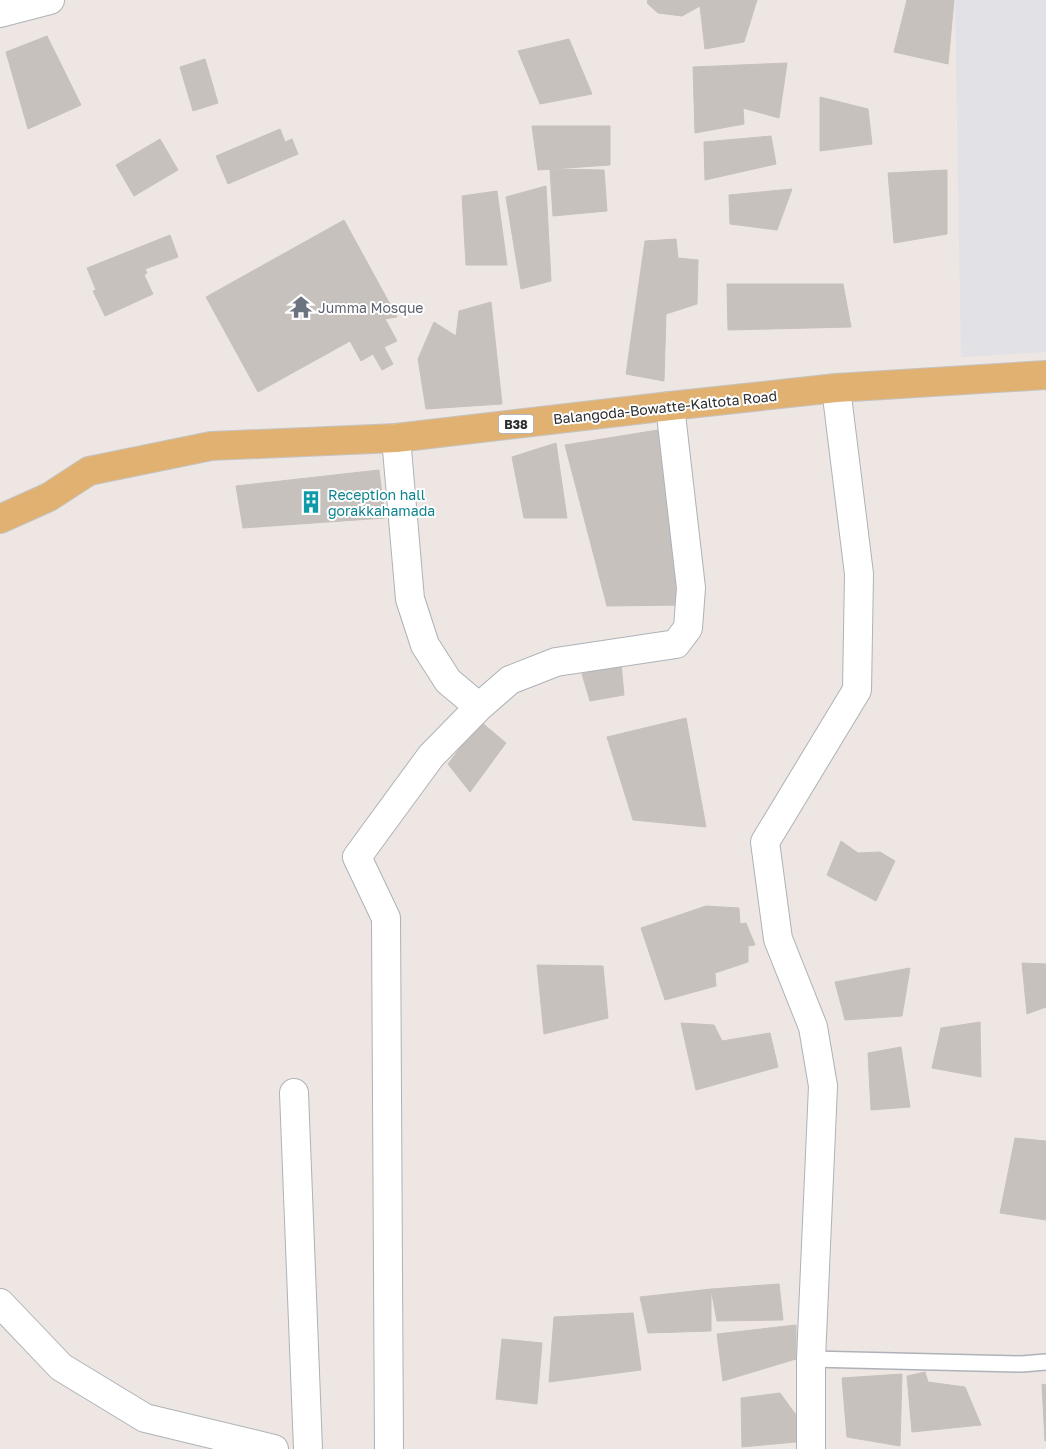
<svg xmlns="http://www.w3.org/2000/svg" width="1046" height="1449" viewBox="0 0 1046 1449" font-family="'Golos Text',sans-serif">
  <rect width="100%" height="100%" fill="#ede6e2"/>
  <!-- industrial -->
  <path fill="#e1e1e6" d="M 955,0 L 1046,0 L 1046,352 L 961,357 Z"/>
  <!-- building -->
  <path fill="#c6c1bd" stroke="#c8c1bb" d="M 648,0 L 757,0 L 744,42 L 705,49 L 700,6 L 682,16 L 658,13 L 647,3 Z
    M 907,0 L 954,0 L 948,64 L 894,52 Z
    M 47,36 L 81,105 L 28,129 L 6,52 Z
    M 569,39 L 592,94 L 540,104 L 518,51 Z
    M 205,59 L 218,103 L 193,111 L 180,67 Z
    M 787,63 L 779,118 L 743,108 L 744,124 L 695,133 L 693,67 Z
    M 820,97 L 868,109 L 872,144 L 820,151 Z
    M 532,126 L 610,126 L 610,165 L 538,170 Z
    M 280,129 L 285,142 L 292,139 L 298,154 L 228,184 L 216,156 Z
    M 771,136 L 776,164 L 705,180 L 704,142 Z
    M 160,139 L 178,170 L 134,196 L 116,165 Z
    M 550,169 L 604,170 L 607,211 L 553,216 Z
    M 947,170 L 947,234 L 894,243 L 888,173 Z
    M 546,186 L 551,281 L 521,289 L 506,197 Z
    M 792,189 L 777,230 L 730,224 L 729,195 Z
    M 497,191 L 507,265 L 466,265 L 462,196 Z
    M 344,220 L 397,317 L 385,319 L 397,341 L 384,347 L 393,364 L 382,370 L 373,354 L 361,361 L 350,341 L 258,392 L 206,297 Z
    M 170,235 L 178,257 L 145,269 L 147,273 L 144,275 L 153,294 L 105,316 L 93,291 L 96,290 L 87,268 Z
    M 676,239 L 678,258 L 698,260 L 697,304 L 666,314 L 664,381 L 626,374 L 645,241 Z
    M 727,284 L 843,284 L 851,327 L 728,330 Z
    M 491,302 L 502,404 L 426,409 L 418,359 L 434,322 L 456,336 L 459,311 Z
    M 664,429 L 684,605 L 607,606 L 565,445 Z
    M 556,443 L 567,518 L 524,518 L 512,457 Z
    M 379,470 L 385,518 L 243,528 L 236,486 Z
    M 621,663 L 624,695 L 590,701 L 582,674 Z
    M 686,718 L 706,827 L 633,820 L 607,737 Z
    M 480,721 L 506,743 L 470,792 L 448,764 Z
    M 841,841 L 858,853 L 880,852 L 895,861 L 876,901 L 827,875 Z
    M 706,906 L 739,908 L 740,924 L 746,923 L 755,945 L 748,946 L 748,962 L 715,973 L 716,986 L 665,1000 L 641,928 Z
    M 1022,963 L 1046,964 L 1046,1007 L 1027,1014 Z
    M 537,965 L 603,966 L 608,1018 L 544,1034 Z
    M 910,968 L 902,1016 L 845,1020 L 835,982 Z
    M 980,1022 L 981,1077 L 932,1068 L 941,1028 Z
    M 681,1023 L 714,1025 L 722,1041 L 770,1033 L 778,1067 L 696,1090 Z
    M 901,1047 L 910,1107 L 871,1110 L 868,1053 Z
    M 1015,1138 L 1046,1141 L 1046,1220 L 1000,1213 Z
    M 779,1284 L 783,1320 L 717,1321 L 711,1289 Z
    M 711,1289 L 711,1331 L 648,1333 L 640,1297 Z
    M 633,1313 L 641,1370 L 549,1382 L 554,1317 Z
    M 796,1325 L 796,1359 L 723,1381 L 717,1334 Z
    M 502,1339 L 542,1343 L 537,1404 L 496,1399 Z
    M 925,1372 L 928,1382 L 965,1387 L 981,1425 L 912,1432 L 907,1376 Z
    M 902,1374 L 900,1446 L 847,1437 L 842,1378 Z
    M 1042,1384 L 1046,1385 L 1046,1441 L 1045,1441 Z
    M 780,1393 L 804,1426 L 796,1442 L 742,1447 L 741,1398 Z"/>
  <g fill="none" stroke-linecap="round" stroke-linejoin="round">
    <defs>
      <path id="service" d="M 811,1359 L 1022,1364 L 1046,1362"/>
      <path id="minor" d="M 0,13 L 50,0
        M 396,438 L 410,599 L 425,645 L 448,681 L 479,707
        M 294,1093 L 308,1449
        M 0,1303 L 61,1367 L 145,1418 L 274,1449
        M 389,1449 L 386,918 L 357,857 L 431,756 L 479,707 L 510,680 L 556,662 L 676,644 L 688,628 L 691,588 L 670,406
        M 811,1449 L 811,1359 L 823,1086 L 813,1027 L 778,939 L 765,842 L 857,690 L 859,574 L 836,388"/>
      <path id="primary" d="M 0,519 L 49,497 L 89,471 L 211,446 L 396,438 L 670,406 L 836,388 L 1046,375"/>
    </defs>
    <!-- service casing -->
    <use href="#service" stroke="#aeb2b8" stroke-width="18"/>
    <!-- minor casing -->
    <use href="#minor" stroke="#aeb2b8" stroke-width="30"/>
    <!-- primary casing -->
    <use href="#primary" stroke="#c4c4c4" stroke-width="30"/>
    <!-- service -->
    <use href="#service" stroke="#fff" stroke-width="15"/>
    <!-- minor -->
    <use href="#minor" stroke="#fff" stroke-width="28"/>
    <!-- primary -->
    <use href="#primary" stroke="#e1b172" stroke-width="28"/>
  </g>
  <!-- icons -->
  <defs>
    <symbol id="temple-bare" viewBox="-9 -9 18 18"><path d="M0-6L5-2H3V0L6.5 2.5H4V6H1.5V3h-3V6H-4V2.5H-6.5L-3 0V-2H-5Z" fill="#6b7280" stroke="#fff" stroke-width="2.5" paint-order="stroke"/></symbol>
    <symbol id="building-bare" viewBox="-9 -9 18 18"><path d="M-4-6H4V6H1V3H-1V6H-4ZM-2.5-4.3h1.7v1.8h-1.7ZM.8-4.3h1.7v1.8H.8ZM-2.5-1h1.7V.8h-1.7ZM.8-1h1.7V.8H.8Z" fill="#0f9aa8" stroke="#fff" stroke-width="2.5" paint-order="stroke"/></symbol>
  </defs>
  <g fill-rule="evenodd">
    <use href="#temple-bare" x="285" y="291" width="32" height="32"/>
    <use href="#building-bare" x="295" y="486" width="32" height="32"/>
  </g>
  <g text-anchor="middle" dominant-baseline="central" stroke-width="4" stroke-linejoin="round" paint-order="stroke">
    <!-- shield labels -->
    <rect fill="#fff" stroke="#6c6c6c" stroke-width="1" x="498.5" y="414.5" width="35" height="19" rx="4"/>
    <g font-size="12" font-weight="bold" fill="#2d2d2d">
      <text x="516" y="424">B38</text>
    </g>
    <!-- worship labels -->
    <g font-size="14" fill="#5b616d" stroke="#fff" text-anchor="start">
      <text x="318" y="307">Jumma Mosque</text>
    </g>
    <!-- street labels -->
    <g font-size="14" fill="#2d2d2d" stroke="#fff">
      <text transform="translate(665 407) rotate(-6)">Balangoda-Bowatte-Kaltota Road</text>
    </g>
    <!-- culture labels -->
    <g font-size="14" fill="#0d838f" stroke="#fff" text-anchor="start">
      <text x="328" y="494">Reception hall<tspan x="328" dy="16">gorakkahamada</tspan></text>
    </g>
  </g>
</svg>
